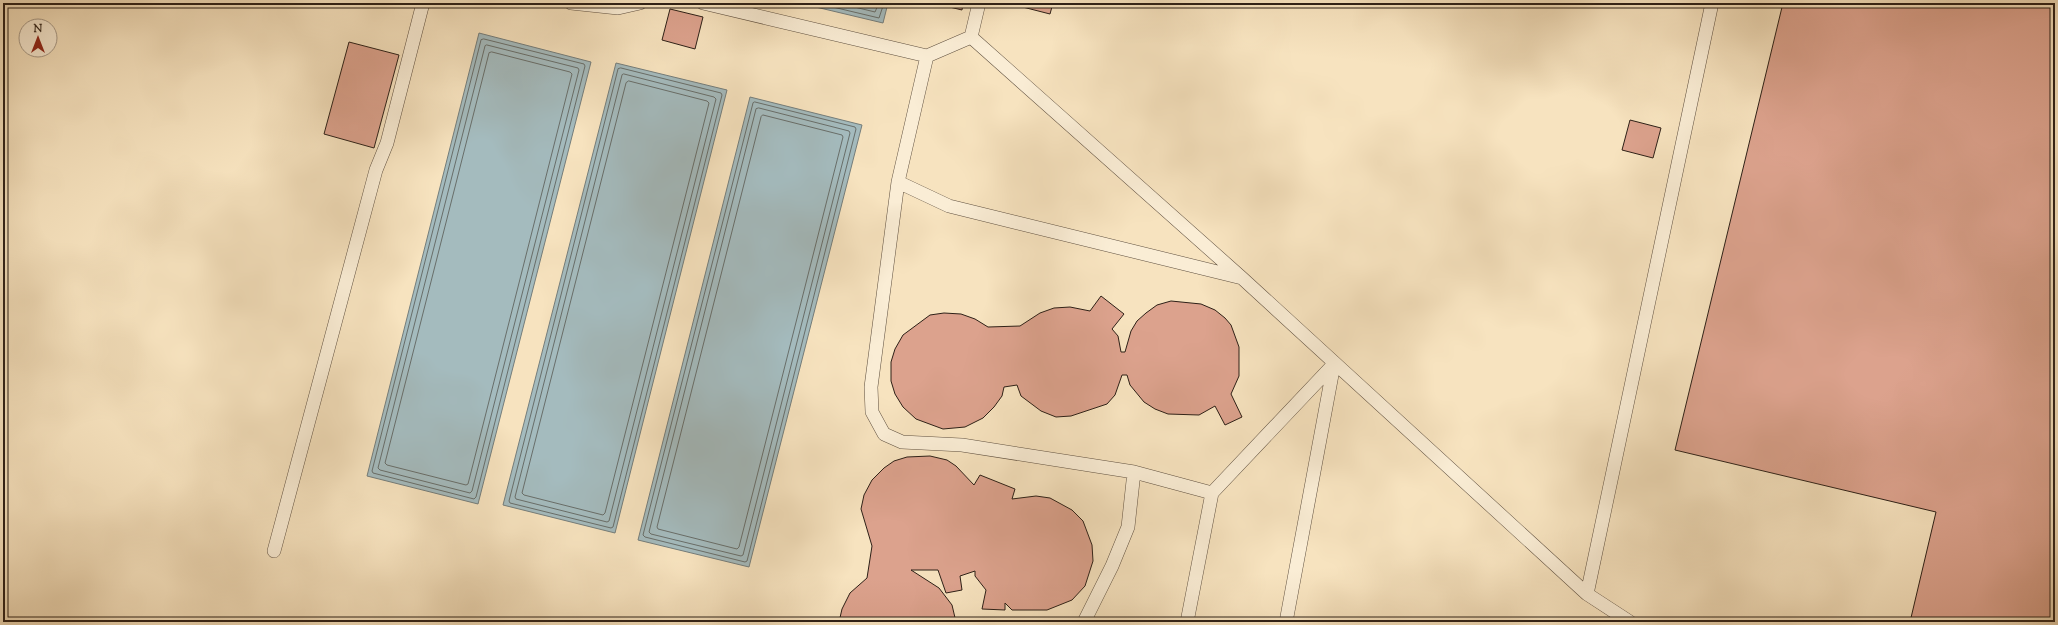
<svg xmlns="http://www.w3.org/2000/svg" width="2058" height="625" viewBox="0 0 2058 625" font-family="'Sorts Mill Goudy',serif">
  <rect width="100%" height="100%" fill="#f7e3bf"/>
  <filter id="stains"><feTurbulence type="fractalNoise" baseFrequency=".005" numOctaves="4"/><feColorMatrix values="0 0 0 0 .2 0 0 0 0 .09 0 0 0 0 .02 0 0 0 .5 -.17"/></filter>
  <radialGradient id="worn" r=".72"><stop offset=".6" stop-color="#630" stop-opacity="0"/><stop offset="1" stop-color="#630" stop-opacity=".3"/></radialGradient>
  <!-- water -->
  <path fill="#a4bbbe" stroke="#747d7b" d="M 799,3 L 888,3 L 883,23 Z
    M 479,33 L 591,62 L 478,504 L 367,476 Z
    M 616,63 L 727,90 L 615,533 L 503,505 Z
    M 750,97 L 862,125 L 749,567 L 638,540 Z"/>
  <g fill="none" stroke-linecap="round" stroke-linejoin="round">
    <!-- shore -->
    <path stroke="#686e6a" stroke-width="1" d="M 816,3 L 879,18 L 884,3
      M 838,3 L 875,12 L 879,3
      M 484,39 L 584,64 L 585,66 L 476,497 L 474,499 L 373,473 L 372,471 L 481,40 Z
      M 487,45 L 578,68 L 579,70 L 472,491 L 470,493 L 380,470 L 378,468 L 485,46 Z
      M 492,52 L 570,72 L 572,74 L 468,484 L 466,485 L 387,465 L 385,463 L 489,53 Z
      M 621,68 L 721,93 L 722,95 L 613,527 L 611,528 L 510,503 L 509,501 L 618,69 Z
      M 624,74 L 714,97 L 716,99 L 609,521 L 607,522 L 516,499 L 515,497 L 622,75 Z
      M 629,81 L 707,101 L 709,103 L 605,513 L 603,515 L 524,495 L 522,493 L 626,83 Z
      M 755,102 L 855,127 L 856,129 L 747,561 L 745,562 L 645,537 L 643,535 L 753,103 Z
      M 759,108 L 849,131 L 850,133 L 743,555 L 741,556 L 651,534 L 649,532 L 756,109 Z
      M 763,115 L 842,135 L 843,137 L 739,547 L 737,549 L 658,529 L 657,527 L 761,117 Z"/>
  </g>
  <!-- building -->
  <path fill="#dca28d" stroke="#2d2017" d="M 933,3 L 963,3 L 962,10 Z
    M 1007,3 L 1053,3 L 1050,14 Z
    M 1783,3 L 2055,3 L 2055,622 L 1910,622 L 1936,512 L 1675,450 Z
    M 670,9 L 703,17 L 695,49 L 662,40 Z
    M 349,42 L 399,55 L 374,148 L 324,134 Z
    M 1630,120 L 1661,128 L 1653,158 L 1622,150 Z
    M 1101,296 L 1124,314 L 1112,329 L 1118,336 L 1121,352 L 1125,352 L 1131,331 L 1137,321 L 1146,313 L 1157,305 L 1171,301 L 1201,304 L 1215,310 L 1225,318 L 1231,325 L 1239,347 L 1239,376 L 1231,394 L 1242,417 L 1225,425 L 1215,406 L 1199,415 L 1168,414 L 1155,409 L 1144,402 L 1130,385 L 1127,375 L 1122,375 L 1115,395 L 1107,404 L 1071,416 L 1056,417 L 1041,411 L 1021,396 L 1017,385 L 1004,387 L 1002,396 L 994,407 L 983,418 L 965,427 L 943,429 L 916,419 L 903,407 L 895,394 L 891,381 L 891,362 L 895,349 L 903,335 L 930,315 L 944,313 L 961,314 L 975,319 L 988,327 L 1020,326 L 1040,313 L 1054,308 L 1070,307 L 1090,311 Z
    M 930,456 L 947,460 L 956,466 L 974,485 L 980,475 L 1015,489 L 1012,499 L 1036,496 L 1050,498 L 1072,510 L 1083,521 L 1092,545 L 1093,561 L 1085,586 L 1072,600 L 1047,610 L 1012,610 L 1005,603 L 1005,610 L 982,609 L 986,590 L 975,576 L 975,571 L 960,576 L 962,590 L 946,593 L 938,570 L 911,570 L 939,588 L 952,605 L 956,622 L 839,622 L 842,609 L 850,593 L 867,578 L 872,546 L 861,509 L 864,495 L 872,480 L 884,468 L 894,461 L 907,457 Z"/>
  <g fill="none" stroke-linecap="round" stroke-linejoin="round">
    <defs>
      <path id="service" d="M 571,3 L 618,8 L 640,3
        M 703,3 L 927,56
        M 971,37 L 979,3
        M 898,182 L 871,387 L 872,412 L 884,434 L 902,442 L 962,445 L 1134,472 L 1212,493 L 1334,364
        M 1242,278 L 949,206 L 898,182 L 927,56 L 971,37 L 1242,278 L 1587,594 L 1630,622
        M 274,551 L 376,170 L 387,143 L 423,3
        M 1587,594 L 1712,3
        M 1084,622 L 1112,566 L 1128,527 L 1134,472
        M 1187,622 L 1212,493
        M 1286,622 L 1334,364"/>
    </defs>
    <!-- service casing -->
    <use href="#service" stroke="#605141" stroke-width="14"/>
    <!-- service -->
    <use href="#service" stroke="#faedd5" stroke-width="13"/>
  </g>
  <!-- margin -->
  <rect width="2058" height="625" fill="none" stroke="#f7e3bf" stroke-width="16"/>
  <rect x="4" y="4" width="2050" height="617" fill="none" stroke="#2d2017" stroke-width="2"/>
  <rect x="8" y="8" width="2042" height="609" fill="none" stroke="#2d2017"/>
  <!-- north arrow -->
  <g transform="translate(38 38)"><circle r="19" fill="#faedd5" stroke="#a89b89"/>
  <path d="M0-3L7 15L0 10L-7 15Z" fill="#8f2418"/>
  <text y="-6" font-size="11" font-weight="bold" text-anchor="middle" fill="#2d2017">N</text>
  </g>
  <rect width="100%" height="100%" filter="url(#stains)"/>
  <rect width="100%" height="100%" fill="url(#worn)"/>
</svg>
